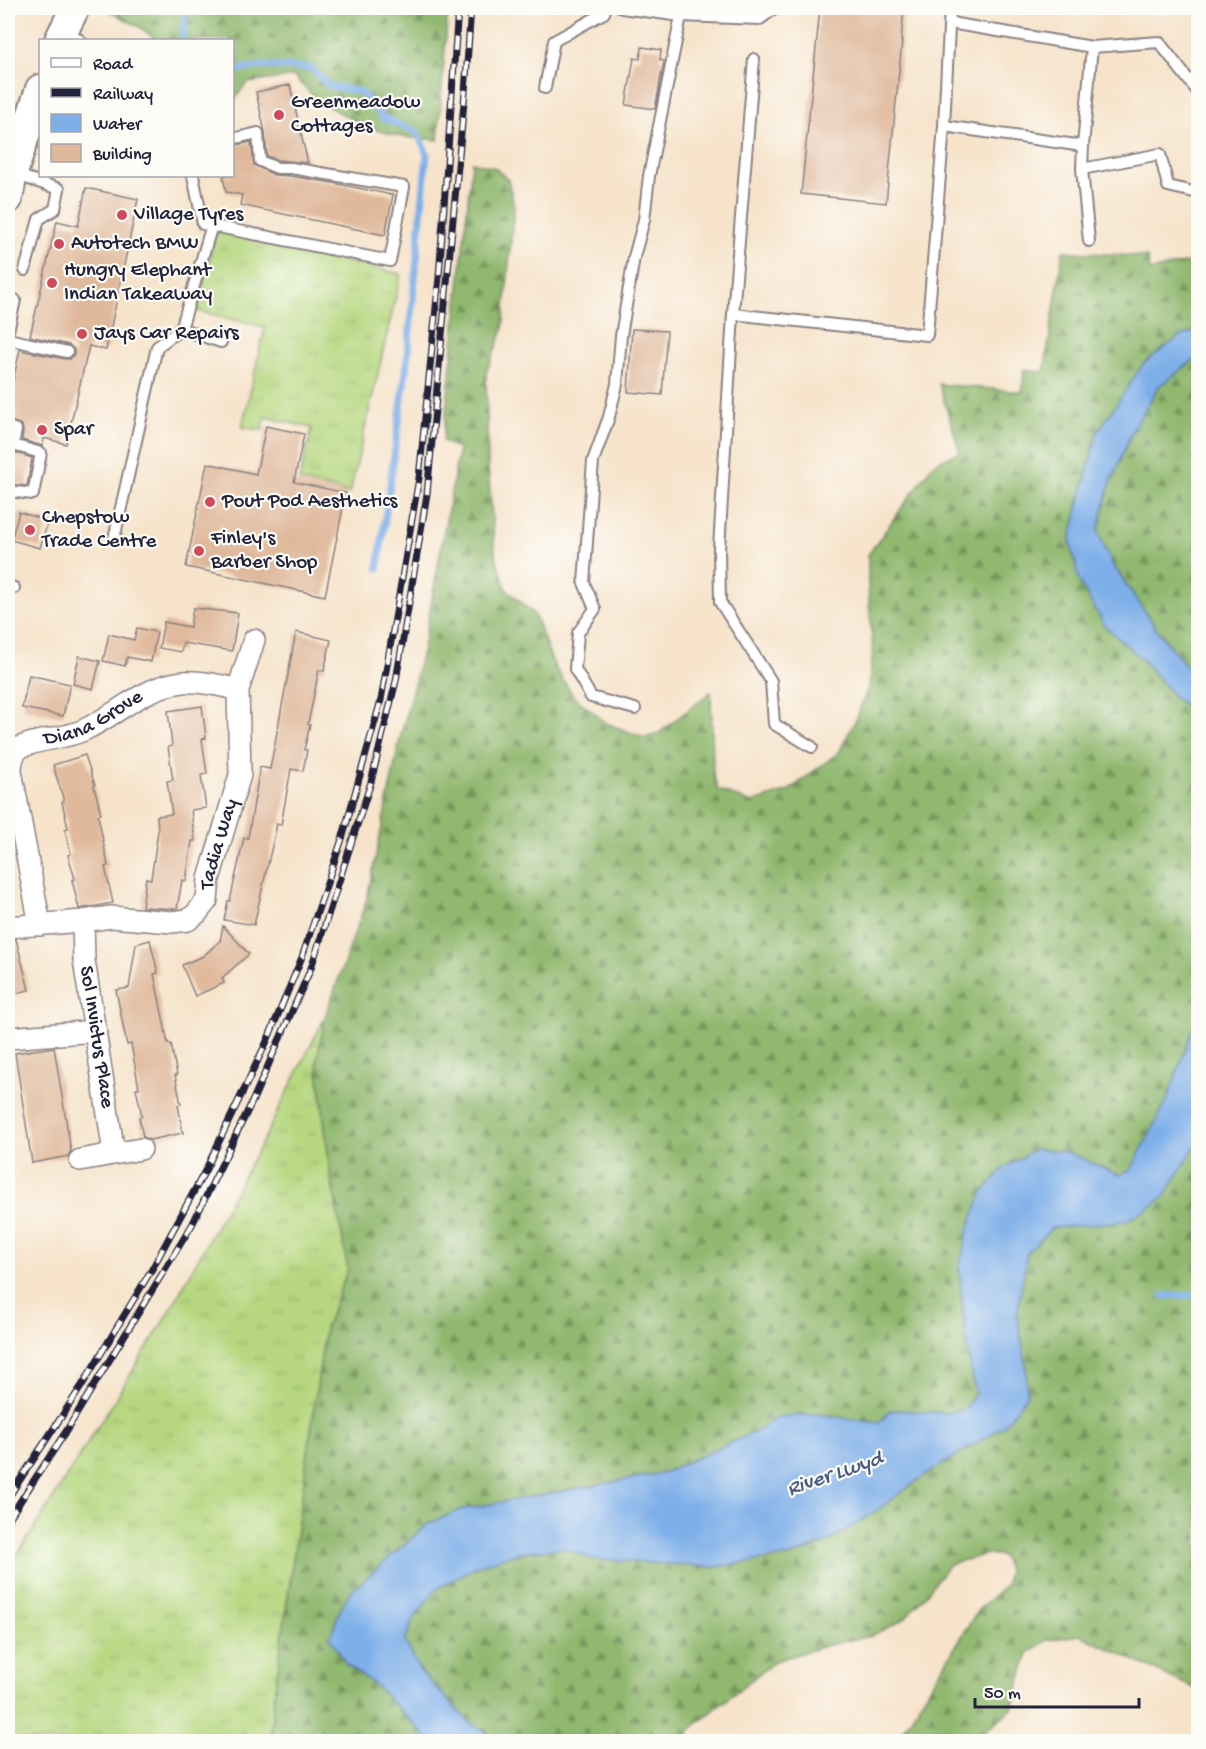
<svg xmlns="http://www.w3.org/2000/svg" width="1206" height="1749" viewBox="0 0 1206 1749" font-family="'Gochi Hand',sans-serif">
  <defs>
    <pattern id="grass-tufts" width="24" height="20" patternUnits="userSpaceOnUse" patternTransform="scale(1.5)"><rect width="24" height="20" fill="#b6d77f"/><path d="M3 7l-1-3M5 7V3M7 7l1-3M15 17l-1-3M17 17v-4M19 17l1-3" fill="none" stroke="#9cb86f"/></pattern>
    <pattern id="forest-firs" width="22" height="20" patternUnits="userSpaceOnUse" patternTransform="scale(1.5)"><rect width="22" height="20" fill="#90b86e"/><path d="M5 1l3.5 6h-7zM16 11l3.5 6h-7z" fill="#75955c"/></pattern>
  </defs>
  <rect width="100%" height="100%" fill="#fdfcf7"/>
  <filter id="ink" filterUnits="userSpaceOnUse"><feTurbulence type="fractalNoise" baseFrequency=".0167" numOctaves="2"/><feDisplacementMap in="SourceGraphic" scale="12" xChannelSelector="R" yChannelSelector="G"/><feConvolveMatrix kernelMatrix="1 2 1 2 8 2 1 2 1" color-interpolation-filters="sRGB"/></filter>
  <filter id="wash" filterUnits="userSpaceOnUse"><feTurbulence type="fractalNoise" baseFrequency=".008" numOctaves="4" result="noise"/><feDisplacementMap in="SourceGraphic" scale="24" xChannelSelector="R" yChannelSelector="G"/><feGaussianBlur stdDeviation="1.35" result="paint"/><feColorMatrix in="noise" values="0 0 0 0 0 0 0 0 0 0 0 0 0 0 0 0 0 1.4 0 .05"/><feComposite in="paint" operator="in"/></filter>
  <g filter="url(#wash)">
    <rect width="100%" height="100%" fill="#f6e3ca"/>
    <!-- grass -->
    <path fill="url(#grass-tufts)" stroke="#6c7c5d" stroke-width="1.5" d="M 216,231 L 401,274 L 350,493 L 299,481 L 312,428 L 266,417 L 262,431 L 242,427 L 265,327 L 197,311 Z
      M 325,1017 L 317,1061 L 330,1171 L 348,1269 L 325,1329 L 274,1697 L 270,1741 L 8,1741 L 8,1570 L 167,1316 L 266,1135 Z"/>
    <!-- forest -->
    <path fill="url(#forest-firs)" stroke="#596d54" stroke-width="1.5" d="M 104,8 L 448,8 L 438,140 L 402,137 L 369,128 L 319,102 L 294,76 L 247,83 L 233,101 L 232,40 L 156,40 L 140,27 Z
      M 472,162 L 495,168 L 508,180 L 514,206 L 503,330 L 486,373 L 488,467 L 495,553 L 506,589 L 534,614 L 555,668 L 574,697 L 608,724 L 645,738 L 659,733 L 711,692 L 713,774 L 718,790 L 752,803 L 788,791 L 839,752 L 857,717 L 868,687 L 873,652 L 868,588 L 868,555 L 934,463 L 960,452 L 939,384 L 1022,392 L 1024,369 L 1044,372 L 1063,251 L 1147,257 L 1150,271 L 1198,260 L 1198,330 L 1179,337 L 1097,432 L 1070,541 L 1105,626 L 1141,658 L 1175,698 L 1198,714 L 1198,1014 L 1168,1098 L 1131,1170 L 1119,1175 L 1067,1152 L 959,1268 L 965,1332 L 975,1393 L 965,1409 L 947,1413 L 891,1410 L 879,1423 L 816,1414 L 778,1417 L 757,1431 L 663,1473 L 463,1509 L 428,1524 L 405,1546 L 346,1664 L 374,1684 L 431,1741 L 270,1742 L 274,1697 L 325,1329 L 348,1269 L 330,1171 L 317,1060 L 325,1017 L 367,899 L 400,739 L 423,648 L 459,449 L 443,441 Z
      M 1198,357 L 1198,680 L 1160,634 L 1111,562 L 1098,532 L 1109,487 L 1132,431 L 1159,386 Z
      M 1198,1142 L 1198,1690 L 1080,1635 L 1047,1640 L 1028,1653 L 1012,1709 L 979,1735 L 968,1741 L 899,1741 L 900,1736 L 978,1610 L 1006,1585 L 1008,1569 L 1002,1556 L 988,1554 L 949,1564 L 924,1597 L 903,1620 L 873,1635 L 828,1645 L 775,1661 L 694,1726 L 681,1741 L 493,1741 L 488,1733 L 469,1722 L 420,1671 L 405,1641 L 413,1620 L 435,1590 L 475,1567 L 519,1552 L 564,1548 L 593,1559 L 715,1567 L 792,1556 L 829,1541 L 870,1515 L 925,1475 L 1004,1426 L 1026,1364 L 1017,1316 L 1026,1253 L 1052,1228 L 1077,1225 L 1185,1162 Z"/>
    <!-- water -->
    <path fill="#7eafe9" stroke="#506892" stroke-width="1.5" d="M 1198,330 L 1198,357 L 1159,386 L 1132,431 L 1109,487 L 1098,532 L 1111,562 L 1160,634 L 1198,680 L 1198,714 L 1175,698 L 1141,658 L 1105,626 L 1080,583 L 1070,541 L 1097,433 L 1143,364 L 1179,337 Z
      M 1198,1014 L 1198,1142 L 1165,1196 L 1146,1210 L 1125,1221 L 1052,1228 L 1027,1253 L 1017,1316 L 1026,1364 L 1027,1395 L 1004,1426 L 925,1475 L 870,1515 L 829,1541 L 792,1556 L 715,1567 L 592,1559 L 564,1548 L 519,1552 L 475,1567 L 435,1590 L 413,1620 L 405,1641 L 420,1671 L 469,1722 L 488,1733 L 493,1741 L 431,1741 L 374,1684 L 346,1664 L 330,1637 L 340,1610 L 349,1593 L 428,1524 L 463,1509 L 663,1473 L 757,1431 L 778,1417 L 816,1414 L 879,1423 L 891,1410 L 947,1413 L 965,1409 L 975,1393 L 965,1332 L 959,1268 L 969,1227 L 983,1192 L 1004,1168 L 1035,1149 L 1067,1152 L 1119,1175 L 1131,1170 L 1168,1098 Z"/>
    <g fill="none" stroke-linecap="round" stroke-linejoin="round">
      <!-- stream -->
      <path stroke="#7eafe9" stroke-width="7" d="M 182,40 L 186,8
        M 232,70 L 266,66 L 311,68 L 329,86 L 361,92 L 383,118 L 417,132 L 427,154 L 406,371 L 378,568
        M 1163,1296 L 1198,1295"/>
    </g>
    <g id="blocks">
      <!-- building -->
      <path fill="#e0b99c" d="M 820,8 L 904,8 L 901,41 L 902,41 L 886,203 L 801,194 Z
        M 642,47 L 661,50 L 660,60 L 664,61 L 655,109 L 626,105 L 634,58 L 640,59 Z
        M 290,85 L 302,138 L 308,163 L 278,160 L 267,156 L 265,132 L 256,92 Z
        M 251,142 L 254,165 L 274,175 L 290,176 L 333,183 L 393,195 L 385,235 L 240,205 L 242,195 L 226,192 L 223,176 L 232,176 L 232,146 Z
        M 86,188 L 138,199 L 106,350 L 89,346 L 66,444 L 44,438 L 43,446 L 22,440 L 23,431 L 22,425 L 8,420 L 8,401 L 20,350 L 65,359 L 70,359 L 74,354 L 74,349 L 69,345 L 30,336 L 57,221 L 78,226 Z
        M 632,329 L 667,331 L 662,395 L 628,392 Z
        M 266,426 L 304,434 L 294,482 L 346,493 L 325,596 L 186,567 L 207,463 L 256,474 Z
        M 8,450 L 32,458 L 27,486 L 8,484 Z
        M 19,512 L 48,521 L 40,548 L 11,540 Z
        M 193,608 L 238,613 L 232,651 L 183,643 L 181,652 L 159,648 L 164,622 L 190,627 Z
        M 137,628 L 157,632 L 151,662 L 127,657 L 125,666 L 103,661 L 109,634 L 134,640 Z
        M 296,632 L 331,640 L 324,671 L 319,670 L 308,724 L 310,725 L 304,750 L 307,750 L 303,771 L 291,769 L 281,825 L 277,824 L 254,925 L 224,920 L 228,901 L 230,901 L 244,838 L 248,838 L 260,767 L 270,769 Z
        M 79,656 L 100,661 L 93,689 L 73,684 Z
        M 29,675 L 70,684 L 63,716 L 22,708 Z
        M 202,706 L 206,738 L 202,739 L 207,774 L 201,775 L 206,808 L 191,810 L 195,841 L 192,841 L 186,881 L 182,880 L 177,909 L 142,907 L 146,878 L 151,879 L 158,831 L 157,816 L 172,814 L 167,781 L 173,780 L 168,747 L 172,746 L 168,711 Z
        M 85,755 L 95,785 L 94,786 L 101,814 L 98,815 L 108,866 L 105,867 L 113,903 L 79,909 L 72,880 L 75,879 L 68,855 L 71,854 L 65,829 L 68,828 L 62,802 L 64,801 L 53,765 Z
        M 223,926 L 249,954 L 222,978 L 224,983 L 195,996 L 182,965 L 203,956 L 220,941 Z
        M 16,939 L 29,990 L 8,995 L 8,940 Z
        M 150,940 L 158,973 L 154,974 L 164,1023 L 168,1044 L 171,1044 L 177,1075 L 175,1075 L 181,1104 L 178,1105 L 183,1133 L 150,1140 L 143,1137 L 139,1117 L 142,1116 L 136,1088 L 139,1088 L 131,1044 L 127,1045 L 116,990 L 129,988 L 136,944 Z
        M 54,1047 L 71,1151 L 68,1156 L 32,1163 L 15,1053 Z"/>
    </g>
  </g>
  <g filter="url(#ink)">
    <use href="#blocks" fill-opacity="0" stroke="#8c8282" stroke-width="1.5"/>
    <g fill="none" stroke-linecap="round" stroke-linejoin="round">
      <defs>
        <path id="lane" d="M 622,8 L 681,16 L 649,176 L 644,220 L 634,257 L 621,336 L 617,384 L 609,417 L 593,461 L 584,583 L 595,609 L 578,633 L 575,669 L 591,697 L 635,709
          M 682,8 L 681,16 L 760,19 L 775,8
          M 62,32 L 80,40
          M 1092,47 L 1159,42 L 1198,92
          M 754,59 L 733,314 L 927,335 L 944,126 L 950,8
          M 545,88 L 554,41 L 604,13 L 605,8
          M 944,126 L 1083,146 L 1092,47 L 950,23
          M 1083,146 L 1082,169 L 1089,241
          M 1082,169 L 1160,154 L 1168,186 L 1198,193
          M 14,174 L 59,189 L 55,209 L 39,219 L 25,270
          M 193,176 L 203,224 L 390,261 L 404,187 L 291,168 L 277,168 L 260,161 L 258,133 L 232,139
          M 212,225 L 181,329 L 221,342
          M 8,298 L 15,300 L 8,331
          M 733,314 L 719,549 L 720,602 L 771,681 L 774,724 L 812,747
          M 8,339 L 67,352
          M 8,427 L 16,430 L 13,445 L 41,453 L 33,494 L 8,491
          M 114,539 L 157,347 L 181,329
          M 8,586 L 14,588"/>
        <g id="street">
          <path id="s1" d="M 83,921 L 84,960 L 114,1153"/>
          <path id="s2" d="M 40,925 L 11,771 C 11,762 13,752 21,747 C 41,738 65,739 84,730 C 118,714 144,686 183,682 C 202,681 220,685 238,690"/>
          <path id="s3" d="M 8,927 L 83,921 L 111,917 L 172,922 L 188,920 L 197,913 L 207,900 L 209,879 L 240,775 L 238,690 L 254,640"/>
          <path d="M 8,1038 L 96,1031"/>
          <path d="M 80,1160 L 141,1149"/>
        </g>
        <path id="secondary" d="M 59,40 L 75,8
          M 8,199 L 13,173 L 40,89"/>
      </defs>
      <!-- lane casing -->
      <use href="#lane" stroke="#8c8282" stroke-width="14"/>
      <!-- street casing -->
      <use href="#street" stroke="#8c8282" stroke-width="24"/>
      <!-- secondary casing -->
      <use href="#secondary" stroke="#8c8282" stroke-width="32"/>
      <!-- lane -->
      <use href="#lane" stroke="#fff" stroke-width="10"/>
      <!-- street -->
      <use href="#street" stroke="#fff" stroke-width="21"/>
      <!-- secondary -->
      <use href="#secondary" stroke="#fff" stroke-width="28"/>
      <defs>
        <path id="rail" d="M 8,1498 L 81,1387 L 152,1269 L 206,1169 L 268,1039 L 302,957 L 343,836 L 381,700 L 419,478 L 439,277 L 458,8
          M 8,1520 L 65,1433 L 192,1225 L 252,1102 L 311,968 L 371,782 L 396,681 L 427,494 L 465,92 L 471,8"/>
      </defs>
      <!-- rail casing -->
      <use href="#rail" stroke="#22223b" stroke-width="7"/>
      <!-- rail -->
      <use href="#rail" stroke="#fdfcf7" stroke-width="4.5" stroke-dasharray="14" stroke-linecap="butt"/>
    </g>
  </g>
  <!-- markers -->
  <g fill="#d1495b" stroke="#fdfcf7" stroke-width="2">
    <circle cx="279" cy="115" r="6"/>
    <circle cx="122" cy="215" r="6"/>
    <circle cx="59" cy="244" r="6"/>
    <circle cx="52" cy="283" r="6"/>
    <circle cx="82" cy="334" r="6"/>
    <circle cx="42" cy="430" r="6"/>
    <circle cx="210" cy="502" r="6"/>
    <circle cx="30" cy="530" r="6"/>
    <circle cx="199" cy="551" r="6"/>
  </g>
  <g text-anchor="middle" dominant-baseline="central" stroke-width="4.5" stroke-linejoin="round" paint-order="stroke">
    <!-- poi labels -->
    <g font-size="21" fill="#22223b" stroke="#fdfcf7" text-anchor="start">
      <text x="291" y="103">Greenmeadow<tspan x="291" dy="24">Cottages</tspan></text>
      <text x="134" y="215">Village Tyres</text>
      <text x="71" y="244">Autotech BMW</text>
      <text x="64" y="271">Hungry Elephant<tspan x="64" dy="24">Indian Takeaway</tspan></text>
      <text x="94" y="334">Jays Car Repairs</text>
      <text x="54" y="430">Spar</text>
      <text x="222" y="502">Pout Pod Aesthetics</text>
      <text x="42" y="518">Chepstow<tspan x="42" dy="24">Trade Centre</tspan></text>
      <text x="211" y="539">Finley's<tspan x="211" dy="24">Barber Shop</tspan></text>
    </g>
    <!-- street labels -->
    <g font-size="21" fill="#22223b" stroke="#fdfcf7">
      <text stroke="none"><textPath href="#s2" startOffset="262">Diana Grove</textPath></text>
      <text stroke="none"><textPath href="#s3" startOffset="266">Tadia Way</textPath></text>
      <text stroke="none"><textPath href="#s1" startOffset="117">Sol Invictus Place</textPath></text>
    </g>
    <!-- water labels -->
    <g font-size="22" font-style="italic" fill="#475a81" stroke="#fdfcf7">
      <text transform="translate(835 1475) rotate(-19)">River Lwyd</text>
    </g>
  </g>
  <!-- margin -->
  <rect width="1206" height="1749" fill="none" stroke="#fdfcf7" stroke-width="30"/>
  <!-- legend -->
  <rect x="39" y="39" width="195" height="138" fill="#fdfcf7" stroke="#a5a5ac" stroke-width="1.5"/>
  <rect x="51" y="58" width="30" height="9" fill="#ffffff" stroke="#a5a5ac" stroke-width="1.5"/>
  <text x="93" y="69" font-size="18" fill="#22223b">Road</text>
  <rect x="51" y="88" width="30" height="9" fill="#22223b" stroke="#a5a5ac" stroke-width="1.5"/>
  <text x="93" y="99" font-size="18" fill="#22223b">Railway</text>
  <rect x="51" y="114" width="30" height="18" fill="#7eafe9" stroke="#a5a5ac" stroke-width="1.5"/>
  <text x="93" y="129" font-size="18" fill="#22223b">Water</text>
  <rect x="51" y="144" width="30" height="18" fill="#e0b99c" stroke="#a5a5ac" stroke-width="1.5"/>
  <text x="93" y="159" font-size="18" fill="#22223b">Building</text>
  <!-- scale -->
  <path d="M975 1698v9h164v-9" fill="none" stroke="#22223b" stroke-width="3"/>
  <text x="984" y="1698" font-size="18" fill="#22223b" stroke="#fdfcf7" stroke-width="4.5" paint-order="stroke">50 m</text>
</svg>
